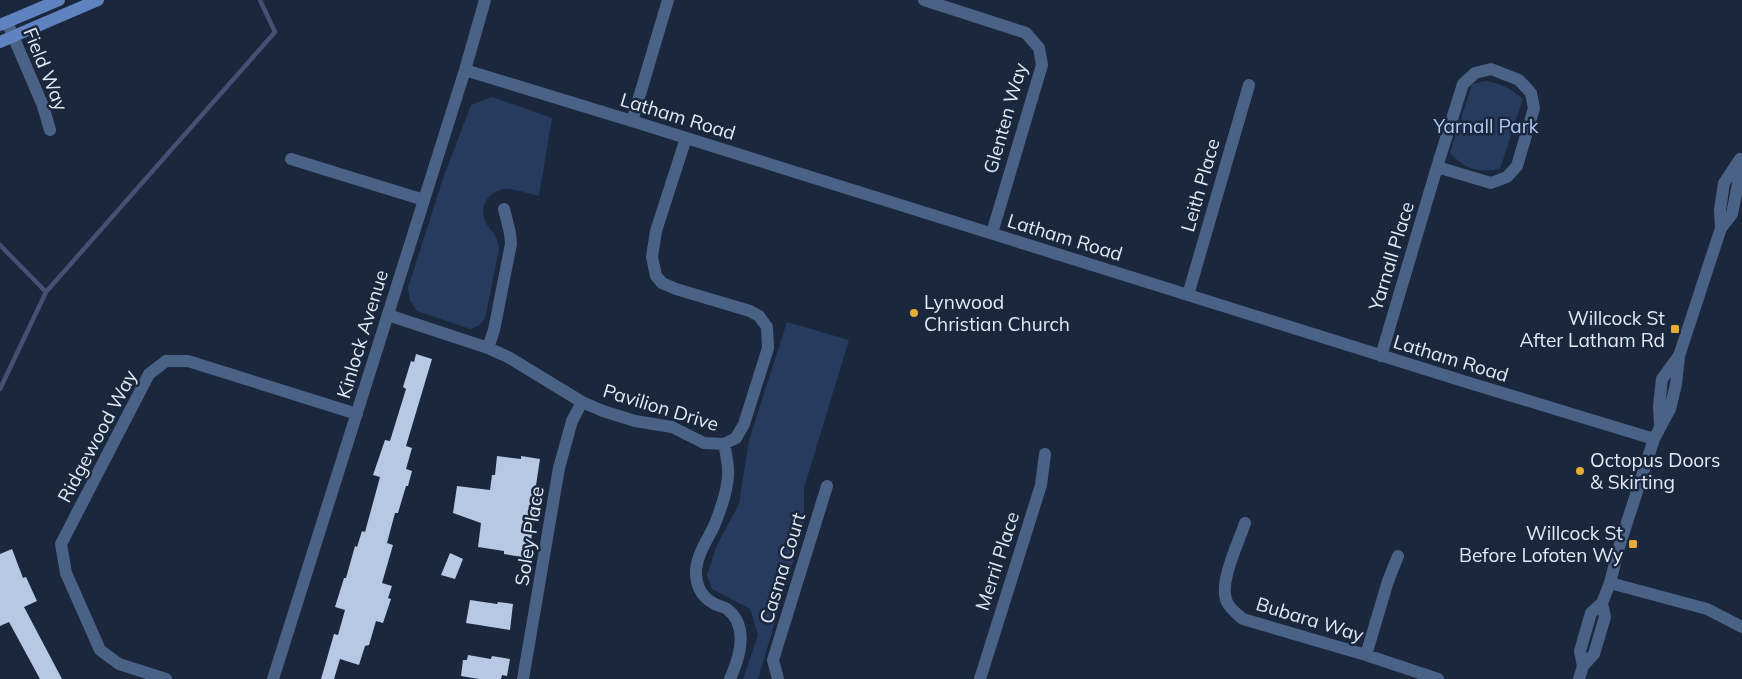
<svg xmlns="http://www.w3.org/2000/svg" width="1742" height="679" viewBox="0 0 1742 679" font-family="Mulish,sans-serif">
  <rect width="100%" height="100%" fill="#1a273c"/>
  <!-- green -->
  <path fill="#263b5e" d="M 1486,81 C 1502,84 1511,88 1523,99 L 1500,169 C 1478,173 1466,170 1450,153 L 1472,84 Z
    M 492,97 L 552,118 L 539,196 C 530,194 513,188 504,189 C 490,191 480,204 484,217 C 488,232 497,230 499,249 L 485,319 L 478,326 L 470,329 L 417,311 L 410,301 L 408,288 L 443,178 L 471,105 Z
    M 787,322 L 849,340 L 804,488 L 804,525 L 758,679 L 743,679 L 758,635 L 750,609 L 712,589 L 707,575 L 717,545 L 739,504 L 749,440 Z"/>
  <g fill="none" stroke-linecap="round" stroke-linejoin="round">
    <!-- stream -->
    <path stroke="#445172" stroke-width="4.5" d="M 0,245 L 46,292
      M 0,389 L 46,292 L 275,32 L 260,0"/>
  </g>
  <!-- building -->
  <path fill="#b7c8e4" d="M 416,354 L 432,359 L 406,446 L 412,448 L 406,469 L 412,471 L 408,486 L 406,486 L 398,513 L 395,513 L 387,543 L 393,545 L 382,583 L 392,586 L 388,598 L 391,599 L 383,623 L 376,621 L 369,645 L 365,646 L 359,665 L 340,659 L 334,679 L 321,679 L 334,634 L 338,635 L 345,610 L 335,607 L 344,578 L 346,578 L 355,546 L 357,547 L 362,531 L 365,532 L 380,477 L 373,475 L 385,440 L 390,441 L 406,389 L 403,387 L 411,361 L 414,362 Z
    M 497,456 L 521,459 L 521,456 L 540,459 L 535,492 L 542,493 L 540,505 L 537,505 L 528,558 L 504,554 L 504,551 L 478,547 L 481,523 L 453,513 L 457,486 L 490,490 L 492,475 L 495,475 Z
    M 12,549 L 23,578 L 26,577 L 37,601 L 24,607 L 62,679 L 40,679 L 9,622 L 0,626 L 0,554 Z
    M 450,553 L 463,559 L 455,579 L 441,575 Z
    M 470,600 L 497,604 L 498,602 L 513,604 L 510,630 L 466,623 Z
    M 468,655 L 491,659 L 492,656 L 510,659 L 507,676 L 502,675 L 501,679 L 479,679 L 461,676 L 463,660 L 467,660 Z"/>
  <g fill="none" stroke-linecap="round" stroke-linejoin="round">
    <!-- minor -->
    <path stroke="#4b6287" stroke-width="12" d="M 924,0 L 1026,33 L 1039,48 L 1042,65 L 992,233
      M 7,22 L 43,106 L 50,130
      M 632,121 L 668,0
      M 291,159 L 424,200
      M 1188,295 L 1249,85
      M 388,315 L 488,348 L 508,357 L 582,402 L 603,411 L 635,421 L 672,427 L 704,443 L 724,444 L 736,438 L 744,424 L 768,348 L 767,327 L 759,316 L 750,311 L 676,289 L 662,283 L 656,276 L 652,257 L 656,231 L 686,138
      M 488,348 L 494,330 L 511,244 L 510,233 L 504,209
      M 1381,356 L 1437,167 L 1463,84 L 1475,73 L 1491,69 L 1519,80 L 1531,93 L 1534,108 L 1517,166 L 1507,177 L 1491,183 L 1437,167
      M 724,444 C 726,453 728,462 728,471 C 729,488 721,509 714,526 C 707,541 695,557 696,575 C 697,588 702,597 713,603 C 717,606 723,606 727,609 C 749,626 740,657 730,679
      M 1245,523 C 1239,542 1218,583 1227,602 C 1230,609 1237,614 1243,619 L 1366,655 L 1438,679
      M 1610,583 L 1707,609 L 1742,627
      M 1366,655 L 1388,581 L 1398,556
      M 166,679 L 119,664 L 100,650 L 66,573 L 61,544 L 149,374 L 166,361 L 188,361 L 357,414
      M 523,679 L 559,468 L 572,421 L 582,402
      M 778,679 L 773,660 L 827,486
      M 980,679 L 1041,485 L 1045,454"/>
    <!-- tertiary -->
    <path stroke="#4b6287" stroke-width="12" d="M 465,70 L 632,121 L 1463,381 L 1654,439
      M 1721,228 L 1732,214 L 1738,184 L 1740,160
      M 1660,426 L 1659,406 L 1662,379 L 1678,357
      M 1583,666 L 1580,651 L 1591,613 L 1602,603 L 1610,583 L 1619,547 L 1654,439 L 1670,409 L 1676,384 L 1679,356 L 1721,228 L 1720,210 L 1724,183 L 1740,159
      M 273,679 L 465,70 L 485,0
      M 1579,679 L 1583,666 L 1594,654 L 1605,617 L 1602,603"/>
    <!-- secondary -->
    <path stroke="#5f83be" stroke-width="12" d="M 0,25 L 59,0
      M 0,42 L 98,0"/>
  </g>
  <!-- markers -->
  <g fill="#e7ac37" stroke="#1a273c" stroke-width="2">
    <circle cx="914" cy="313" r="5"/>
    <rect x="1670" y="324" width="10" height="10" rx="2.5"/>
    <circle cx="1580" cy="471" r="5"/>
    <rect x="1628" y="539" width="10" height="10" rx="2.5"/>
  </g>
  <g text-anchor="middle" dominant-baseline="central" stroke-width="5" stroke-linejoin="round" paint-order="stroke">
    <!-- street labels -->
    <g font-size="19" fill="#e1eaf8" stroke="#1a273c">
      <text transform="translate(46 69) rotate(68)">Field Way</text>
      <text transform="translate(678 116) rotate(17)">Latham Road</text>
      <text transform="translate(1005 118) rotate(-74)">Glenten Way</text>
      <text transform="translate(1200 185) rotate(-74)">Leith Place</text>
      <text transform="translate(1065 237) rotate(17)">Latham Road</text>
      <text transform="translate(1391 256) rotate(-73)">Yarnall Place</text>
      <text transform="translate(362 334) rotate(-73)">Kinlock Avenue</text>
      <text transform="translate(1451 358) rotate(17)">Latham Road</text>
      <text transform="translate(661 407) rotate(17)">Pavilion Drive</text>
      <text transform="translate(97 436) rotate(-62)">Ridgewood Way</text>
      <text transform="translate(529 536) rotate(-81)">Soley Place</text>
      <text transform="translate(997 561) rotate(-72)">Merril Place</text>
      <text transform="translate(782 568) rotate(-73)">Casma Court</text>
      <text transform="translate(1310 619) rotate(17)">Bubara Way</text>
    </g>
    <!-- park labels -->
    <g font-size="19" fill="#afcaf6" stroke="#1a273c">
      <text x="1486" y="126">Yarnall Park</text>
    </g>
    <!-- poi labels -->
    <g font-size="19" fill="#e1eaf8" stroke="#1a273c" text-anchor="start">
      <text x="924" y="302">Lynwood<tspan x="924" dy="22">Christian Church</tspan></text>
      <text x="1665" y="318" text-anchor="end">Willcock St<tspan x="1665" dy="22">After Latham Rd</tspan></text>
      <text x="1590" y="460">Octopus Doors<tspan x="1590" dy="22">&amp; Skirting</tspan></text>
      <text x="1623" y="533" text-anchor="end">Willcock St<tspan x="1623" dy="22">Before Lofoten Wy</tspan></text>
    </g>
  </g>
</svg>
